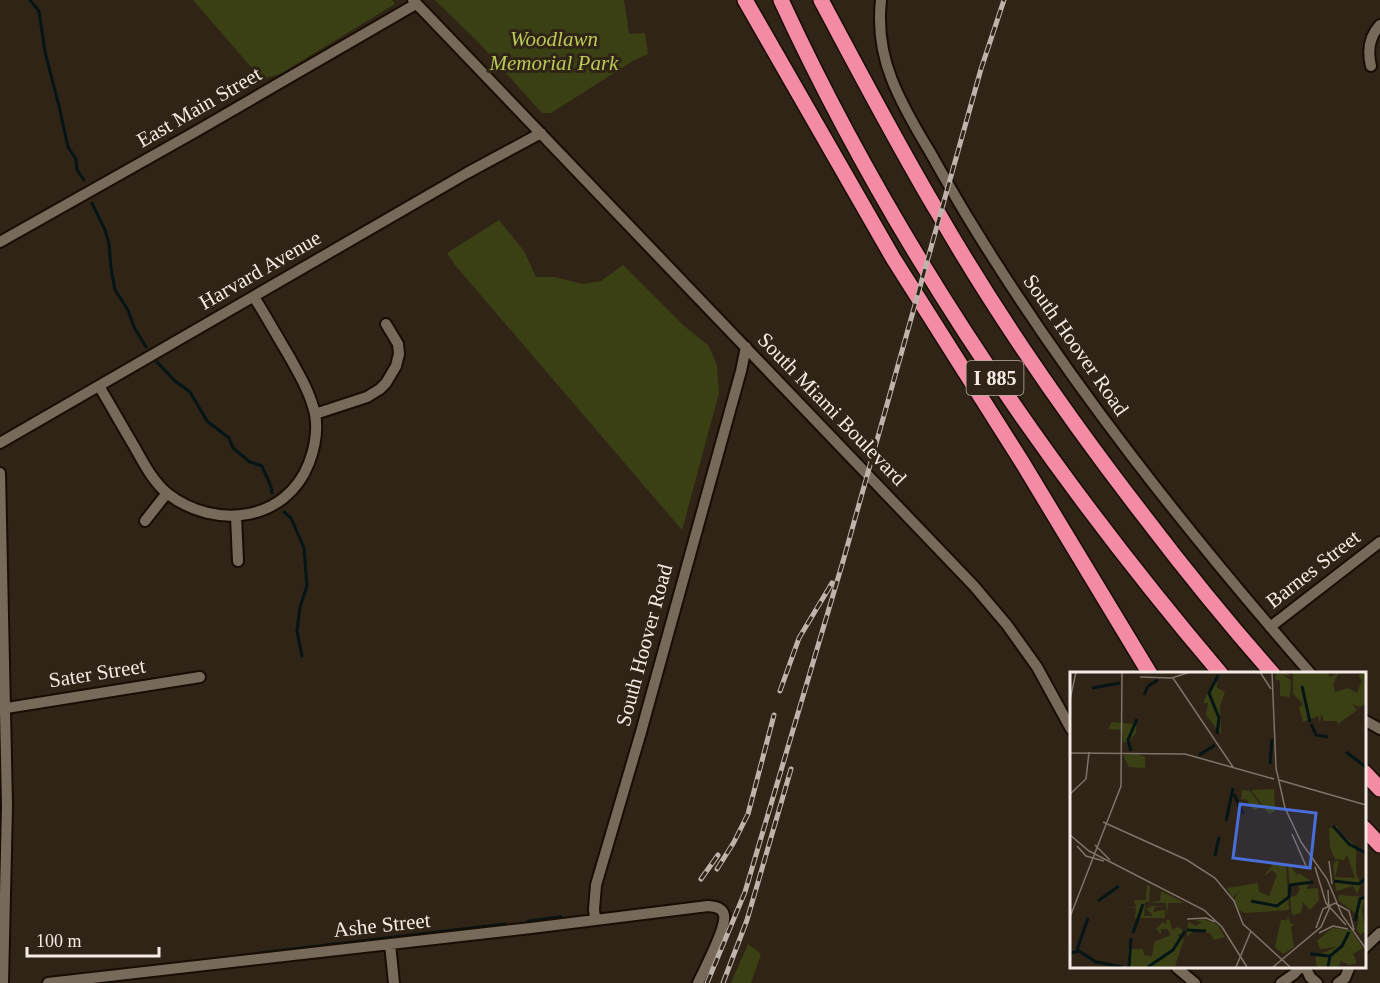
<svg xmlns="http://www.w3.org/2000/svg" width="1380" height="983" viewBox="0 0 1380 983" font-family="'Times New Roman',serif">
  <rect width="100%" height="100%" fill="#302417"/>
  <!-- green -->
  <path fill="#3a4014" d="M 193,0 L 392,0 L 395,4 L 280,74 L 266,78 L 257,74 Z
    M 435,0 L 624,0 L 629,34 L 645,33 L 648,54 L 633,61 L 551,113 L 542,113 L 480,44 Z
    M 499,220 L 524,251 L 536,277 L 555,277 L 582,284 L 601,281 L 623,265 L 684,326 L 708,345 L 717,365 L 719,393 L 682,530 L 455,265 L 447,253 Z
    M 748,944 L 761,954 L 751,983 L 731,983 Z"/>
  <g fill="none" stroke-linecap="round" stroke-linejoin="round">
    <!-- stream -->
    <path stroke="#051516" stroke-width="3" d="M 30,0 L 39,11 L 45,52 L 59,106 L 68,147 L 76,159 L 77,170 L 84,180
      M 92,203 L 105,230 L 109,244 L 111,268 L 115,290 L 128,310 L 134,327 L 146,347
      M 157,362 L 175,381 L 190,392 L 207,421 L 229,438 L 233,448 L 250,462 L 262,466 C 265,475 272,484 272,493
      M 284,512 L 291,518 L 304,548 L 307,586 L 300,607 L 297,631 L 302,656
      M 528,921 L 561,917
      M 259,953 L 505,924"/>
    <defs>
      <path id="minor" d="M 413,0 L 974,586 L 1007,625 L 1037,667 L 1071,729
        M 881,0 C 878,27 882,55 892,80 C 902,105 916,129 930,152 C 944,177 958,202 973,226 C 1071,386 1188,533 1311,674
        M 1371,66 C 1367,50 1369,37 1380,25
        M 0,242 L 195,132 L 416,4
        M 99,386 C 111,406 122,426 134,446 C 143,462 153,482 168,494 C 215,530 286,522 309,463 C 315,447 318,430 315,414 C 310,392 299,374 289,356 C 277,336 266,316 254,297
        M 315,414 L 367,397 L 380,389 L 386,383 L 396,366 L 399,354 L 398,344 L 386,324
        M 0,443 L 467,173 L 541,133
        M 0,473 L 7,806 L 3,983
        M 236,516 L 238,561
        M 145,521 L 167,493
        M 1270,627 L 1380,542
        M 0,709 L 200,677
        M 1364,720 L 1380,729
        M 595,919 L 594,909 L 596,885 L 641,732 L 741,371 L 746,347
        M 390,944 L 394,983
        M 1364,948 L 1380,933
        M 1305,966 L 1310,977 L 1317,983
        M 1177,968 L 1195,983
        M 48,983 L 531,928 L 708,906 C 715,907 722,907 724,915 C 727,927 704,970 698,983
        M 1281,983 L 1294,974 L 1301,966
        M 1338,983 L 1345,978 L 1350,966"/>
      <path id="highway" d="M 745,0 L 893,258 L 1022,462 L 1150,674
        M 781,0 C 894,245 1047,469 1221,674
        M 821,0 C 859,71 896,142 937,211 C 998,317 1069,419 1144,516 C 1185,570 1228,623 1273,674
        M 1364,772 L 1380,789
        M 1364,828 L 1380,845"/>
    </defs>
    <!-- minor casing -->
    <use href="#minor" stroke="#170d03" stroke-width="14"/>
    <!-- highway casing -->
    <use href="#highway" stroke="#170d03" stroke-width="18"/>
    <!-- minor -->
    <use href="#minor" stroke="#786a5b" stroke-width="10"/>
    <!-- highway -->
    <use href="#highway" stroke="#f48ba5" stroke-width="15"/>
    <defs>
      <path id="rail" d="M 780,691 L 799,638 L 832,583
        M 717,869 L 734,842 L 748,814 L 774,715
        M 701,879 L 718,855
        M 707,983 L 745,892 L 844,558 L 981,69 L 1004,0
        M 723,983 L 747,920 L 791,769"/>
    </defs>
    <!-- rail casing -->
    <use href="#rail" stroke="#beb4ab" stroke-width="5"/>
    <!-- rail -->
    <use href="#rail" stroke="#302417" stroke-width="3" stroke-dasharray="9" stroke-linecap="butt"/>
  </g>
  <g text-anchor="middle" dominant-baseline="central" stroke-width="6" stroke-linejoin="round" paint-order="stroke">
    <!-- shield labels -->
    <rect fill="#302417" stroke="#b9b0a6" stroke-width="1.5" x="966.5" y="361" width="57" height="34" rx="4.5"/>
    <g font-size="20" font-weight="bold" fill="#f4ece4">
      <text x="995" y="378">I 885</text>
    </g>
    <!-- park labels -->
    <g font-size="21" font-style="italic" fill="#b9ca55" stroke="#302417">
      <text x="554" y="39">Woodlawn<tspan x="554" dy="24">Memorial Park</tspan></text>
    </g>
    <!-- street labels -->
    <g font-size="21" fill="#f4ece4" stroke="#302417">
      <text transform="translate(199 107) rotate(-30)">East Main Street</text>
      <text transform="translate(260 270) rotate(-30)">Harvard Avenue</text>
      <text transform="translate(1076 345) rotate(55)">South Hoover Road</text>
      <text transform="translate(832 409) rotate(46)">South Miami Boulevard</text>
      <text transform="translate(1313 569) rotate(-38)">Barnes Street</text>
      <text transform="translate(644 645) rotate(-75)">South Hoover Road</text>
      <text transform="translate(97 673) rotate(-9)">Sater Street</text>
      <text transform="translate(382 925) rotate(-6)">Ashe Street</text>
    </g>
  </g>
  <!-- overview -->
  <g transform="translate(1070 672)">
    <rect width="296" height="296" fill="#302417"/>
    <path d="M 207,0 L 217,0 L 221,4 L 213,3 L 221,8 L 220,25 L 210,24 L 210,9 L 205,7 ZM 223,0 L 257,0 L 260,5 L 269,0 L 263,12 L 265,20 L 278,16 L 287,21 L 292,8 L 288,4 L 295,0 L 295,32 L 290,35 L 282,32 L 287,38 L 268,52 L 267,49 L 254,49 L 251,42 L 250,52 L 248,44 L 233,50 L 229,36 L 233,32 L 223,22 ZM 146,3 L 147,16 L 155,20 L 150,34 L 151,62 L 136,43 L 138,31 L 133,31 ZM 66,48 L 66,61 L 58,70 L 53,70 L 52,58 L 38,57 L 42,50 L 63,52 ZM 67,82 L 75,85 L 75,96 L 59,95 L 53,83 ZM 204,117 L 205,139 L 199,142 L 181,118 ZM 172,118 L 180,119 L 192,135 L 184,138 L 176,127 L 171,128 ZM 268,154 L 267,158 L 286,174 L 286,201 L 291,212 L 287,222 L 283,214 L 266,219 L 263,193 L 266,189 L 269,189 L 265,205 L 285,206 L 277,183 L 274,188 L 265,187 L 260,176 L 259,156 ZM 205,189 L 205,193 L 216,193 L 219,238 L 175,241 L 168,238 L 164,228 L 170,217 L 163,226 L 157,216 L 188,211 L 189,220 L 199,224 L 207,203 L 202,198 L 193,205 ZM 221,194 L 227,203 L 225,206 L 229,201 L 241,209 L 236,217 L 248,216 L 249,228 L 240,238 L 233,230 L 231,241 L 222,243 L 220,225 L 227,223 L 230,216 L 225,211 L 220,216 L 218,195 ZM 77,213 L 80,214 L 79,230 L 90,229 L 91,219 L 115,231 L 98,231 L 97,245 L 96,231 L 75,230 L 74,244 L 83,244 L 76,236 L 82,236 L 79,234 L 95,234 L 85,235 L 83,240 L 95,238 L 95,246 L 65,246 L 66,236 L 60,235 L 66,235 L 64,228 L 76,228 ZM 269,223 L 295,225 L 292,238 L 295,259 L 291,263 L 287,258 L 289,244 L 268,228 ZM 218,244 L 221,252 L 226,253 L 221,254 L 224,275 L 213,282 L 205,275 L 211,248 L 217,248 ZM 132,247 L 147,252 L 155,265 L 144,268 L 140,261 L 123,259 L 117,265 L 118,250 L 126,254 L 132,250 L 125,249 ZM 96,248 L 100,248 L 102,258 L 108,255 L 115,260 L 107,263 L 114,267 L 105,294 L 58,295 L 58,277 L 73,277 L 74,283 L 82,284 L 84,270 L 101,263 L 97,257 L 91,257 L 91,262 L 86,257 L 93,250 L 97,253 ZM 262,256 L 281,258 L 293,276 L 283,282 L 287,291 L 279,293 L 271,289 L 268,295 L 247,295 L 245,285 L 266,275 L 250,277 L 247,269 Z" fill="#3a4014"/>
    <path fill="none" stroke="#051516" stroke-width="3" d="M 232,14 L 240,50M 22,16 L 50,11M 74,23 L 78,14 L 88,8M 241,52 L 246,63 L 258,65M 147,62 L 149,46 L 139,21 L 148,3M 61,79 L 58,68 L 67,47M 276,80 L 296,95M 129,83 L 145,73M 200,92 L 202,67M 164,122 L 173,142M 156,149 L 163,116M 263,154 L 279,172 L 296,181M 145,184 L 149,165M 264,209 L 289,212 L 296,206M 28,229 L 49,214M 181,229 L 207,234 L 219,225 L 220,213 L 243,210M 285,249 L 290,227 L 296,225M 117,258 L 136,259M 63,261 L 73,232M 7,278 L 18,246M 1,281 L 9,279 L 26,290 L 53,295M 240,282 L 259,284M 59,295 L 61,266M 78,295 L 103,278 L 115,259M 258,295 L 260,284 L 272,274 L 279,260"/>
    <path fill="none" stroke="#7e7469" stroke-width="1.5" d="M 130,0 L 156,0M 190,0 L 201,17M 202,0 L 206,96 L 215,136 L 231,170 L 257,207 L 272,243 L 296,277M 70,5 L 102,6 L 120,0M 103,6 L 163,95M 0,28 L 6,0M 0,81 L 115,82 L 204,107M 209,108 L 296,133M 0,122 L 16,107 L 19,80M 33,150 L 117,188 L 145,206 L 164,229 L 173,252 L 220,295M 222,162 L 236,194M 0,163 L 19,179 L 134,238 L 152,255 L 177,295M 25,173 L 40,188M 7,174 L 16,184 L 34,189M 259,189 L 262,212M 245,195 L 256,231 L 276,253M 0,245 L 51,114 L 52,0M 117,247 L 136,246 L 145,250M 246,256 L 253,237 L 265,231 L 279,239 L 284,258M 249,261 L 263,254 L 278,257M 166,295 L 181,259M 203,295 L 251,255 L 259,237 L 258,218"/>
    <path fill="#486eda" fill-opacity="0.15" stroke="#486eda" stroke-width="3" d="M 170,132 L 246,141 L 240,196 L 163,186 Z"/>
    <rect width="296" height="296" fill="none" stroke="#f4ece4" stroke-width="3"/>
  </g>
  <!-- scale -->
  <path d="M27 947v9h132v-9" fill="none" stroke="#f4ece4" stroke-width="3"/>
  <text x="36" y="947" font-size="18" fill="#f4ece4" stroke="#302417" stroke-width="4.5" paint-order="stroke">100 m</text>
</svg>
